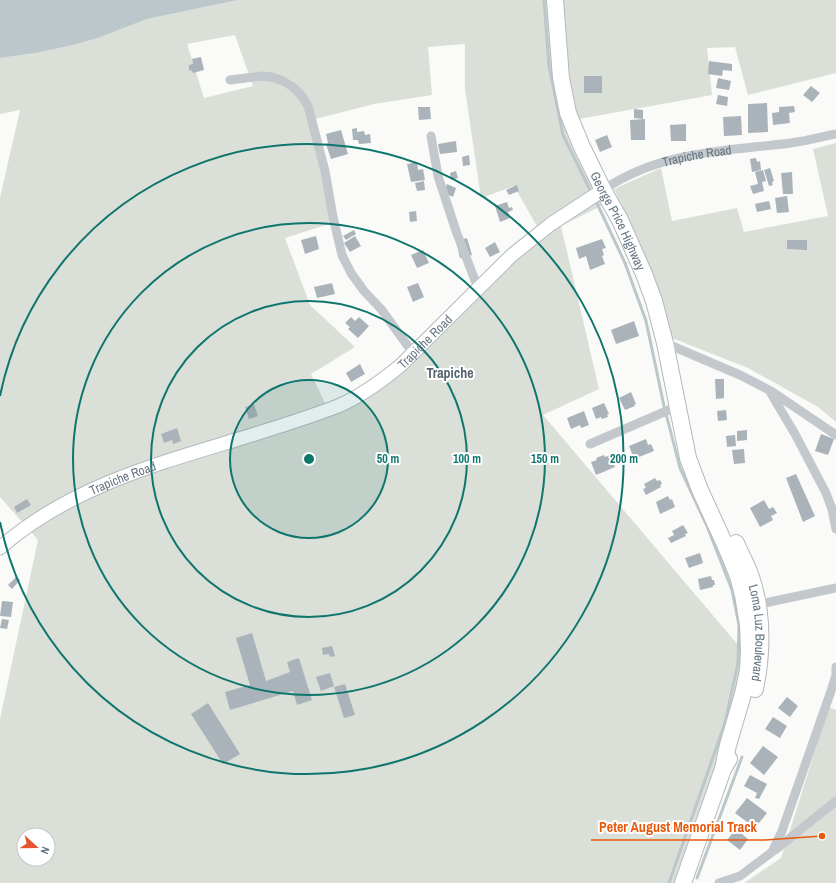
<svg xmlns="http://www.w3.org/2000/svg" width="836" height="883" viewBox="0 0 836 883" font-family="'Archivo Narrow',sans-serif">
  <rect width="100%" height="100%" fill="#fafaf8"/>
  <!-- green -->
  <path fill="#dadfd7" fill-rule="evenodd" d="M 238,0 L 836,0 L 836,73 L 748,95 L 735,47 L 707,48 L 712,95 L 579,119 L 571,91 L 550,35 C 551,53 551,72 554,90 C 562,131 582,169 603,205 L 561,226 L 599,389 L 543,415 L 744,652 L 741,673 L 724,742 L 674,883 L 0,883 L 0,719 L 38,540 L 0,497 L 0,198 L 20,110 L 0,114 L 0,58 L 36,53 L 73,45 L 98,38 L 147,19 ZM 235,35 L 253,86 L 204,98 L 187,44 ZM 465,44 L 465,89 L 481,198 L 514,186 L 542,235 L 398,377 L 330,413 L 311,374 L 355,347 L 310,305 L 285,238 L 338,221 L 315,119 L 374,104 L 432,95 L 428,47 ZM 24,835 L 48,835 L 48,859 L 24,859 Z
    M 836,143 L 836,422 L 818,407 L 748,368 L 672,338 C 660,285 638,237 614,189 L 661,168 L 672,221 L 737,208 L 744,232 L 828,216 L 813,149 Z
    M 829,707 L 836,710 L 836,883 L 744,883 L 781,858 Z"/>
  <!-- water -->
  <path fill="#bbc7cb" d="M 0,0 L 238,0 L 147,19 L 98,38 L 73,45 L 36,53 L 0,58 Z"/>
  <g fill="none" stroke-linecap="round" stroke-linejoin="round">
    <!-- stream -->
    <path stroke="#bbc7cb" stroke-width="3" d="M 544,0 L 549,66 L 563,135 L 592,194
      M 595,199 L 625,263 L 646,321 L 664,406 L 680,468 L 707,526 L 732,590 L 739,625 L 738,663 L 725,723 L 669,883
      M 697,878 L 742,757"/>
  </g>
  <!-- building -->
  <path fill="#aab3b9" d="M 201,57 L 204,70 L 193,73 L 192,71 L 189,70 L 189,65 L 193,64 L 192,59 Z
    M 709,61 L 732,64 L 732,71 L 723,70 L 722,76 L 708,74 Z
    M 584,76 L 602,76 L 602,93 L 584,93 Z
    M 718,78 L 731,81 L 729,90 L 716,88 Z
    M 811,86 L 820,93 L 812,102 L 803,95 Z
    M 718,95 L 728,97 L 727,106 L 716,104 Z
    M 767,103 L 768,132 L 748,133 L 748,104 Z
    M 794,106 L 795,112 L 789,113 L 790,123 L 773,125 L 772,113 L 779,112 L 779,107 Z
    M 418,107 L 430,107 L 431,119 L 419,120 Z
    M 634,109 L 643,110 L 643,119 L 634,118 Z
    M 741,116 L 742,135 L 724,136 L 723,117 Z
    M 645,119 L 645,140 L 631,140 L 630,120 Z
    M 686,124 L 686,141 L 671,141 L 670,125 Z
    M 357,128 L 357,132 L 364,131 L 365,135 L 370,134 L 371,143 L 359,144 L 358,140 L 353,140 L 352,129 Z
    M 341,130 L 348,154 L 331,159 L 326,144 L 328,143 L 326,134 Z
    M 607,135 L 612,147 L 600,152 L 595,140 Z
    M 456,141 L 457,152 L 440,154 L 438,144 Z
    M 469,155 L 470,165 L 463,166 L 462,157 Z
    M 756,158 L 757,162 L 760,161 L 761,170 L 752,172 L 750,159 Z
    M 417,162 L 418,170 L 423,169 L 425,180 L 411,182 L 407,164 Z
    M 770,168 L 774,181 L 772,182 L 773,185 L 769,186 L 764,170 Z
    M 763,170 L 766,181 L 762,182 L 764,191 L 753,194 L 750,186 L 758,184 L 755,172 Z
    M 456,171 L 458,178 L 451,180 L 450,173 Z
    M 792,172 L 793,194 L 783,194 L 781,173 Z
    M 424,181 L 425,190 L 417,191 L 415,183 Z
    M 447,184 L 456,188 L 453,197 L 444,193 Z
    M 517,185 L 519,191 L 509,195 L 506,190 Z
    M 787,196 L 789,212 L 777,213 L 775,198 Z
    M 769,201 L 771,209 L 757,212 L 755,204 Z
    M 507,202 L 509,208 L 512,207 L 513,210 L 508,212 L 510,218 L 500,222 L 495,206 Z
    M 416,211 L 417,221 L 410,222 L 409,212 Z
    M 354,230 L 356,234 L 346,240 L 343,236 Z
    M 316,236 L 319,249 L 305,254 L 301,240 Z
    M 355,236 L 361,246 L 350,252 L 344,243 Z
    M 467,238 L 472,255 L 460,258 L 456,241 Z
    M 602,239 L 606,248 L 602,249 L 604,255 L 602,256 L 605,264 L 590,270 L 586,256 L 579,259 L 576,248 Z
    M 787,240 L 807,240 L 807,250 L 787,249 Z
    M 495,242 L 500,252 L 490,257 L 485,248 Z
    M 423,250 L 429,263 L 417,268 L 411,255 Z
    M 332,283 L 335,294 L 317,298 L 314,287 Z
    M 418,283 L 424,297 L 413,302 L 407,287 Z
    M 351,317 L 355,321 L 359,317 L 369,326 L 358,338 L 348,329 L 350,327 L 345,323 Z
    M 634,321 L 639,336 L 616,344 L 611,330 Z
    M 360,364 L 365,374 L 351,382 L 346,373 Z
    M 715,379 L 724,379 L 724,398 L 716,399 Z
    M 631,392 L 636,404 L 634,405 L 635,406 L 625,410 L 619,398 Z
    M 604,403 L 609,414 L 607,415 L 608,417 L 602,419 L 601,417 L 596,419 L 592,408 Z
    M 254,404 L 258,416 L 249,419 L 245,407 Z
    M 726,410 L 727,420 L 718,421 L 717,411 Z
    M 584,411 L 589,425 L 581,428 L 580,425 L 571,429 L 567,418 Z
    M 177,428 L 181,441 L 173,444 L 172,440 L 164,443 L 161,434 Z
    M 747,430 L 747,440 L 737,441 L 737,431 Z
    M 821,434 L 834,439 L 828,455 L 815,451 Z
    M 735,435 L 736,446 L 727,447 L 726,436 Z
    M 646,439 L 648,445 L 651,444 L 654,451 L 634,459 L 629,446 Z
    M 744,449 L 745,463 L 734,464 L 732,450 Z
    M 604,455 L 605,457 L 611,455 L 615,467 L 596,475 L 591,462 L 597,460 L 596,458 Z
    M 796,474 L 815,516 L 803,522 L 786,478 Z
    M 655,478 L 657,481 L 660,480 L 662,484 L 660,485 L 661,487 L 646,495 L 643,489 L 646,488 L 644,484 Z
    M 668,496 L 670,500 L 672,499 L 675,507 L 660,514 L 656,502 Z
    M 27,499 L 31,505 L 17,513 L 14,507 Z
    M 764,500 L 769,509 L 773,507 L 777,513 L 771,516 L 773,520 L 760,527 L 750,508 Z
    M 683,525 L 688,533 L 685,534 L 686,536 L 671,543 L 668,538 L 674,535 L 672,531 Z
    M 700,553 L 703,563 L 689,568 L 685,558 Z
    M 711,576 L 712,580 L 714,580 L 715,585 L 713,585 L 713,587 L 700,590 L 698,579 Z
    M 16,577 L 20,580 L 12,589 L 8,585 Z
    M 2,601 L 13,602 L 11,617 L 0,616 Z
    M 2,619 L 9,620 L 7,629 L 0,628 Z
    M 252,633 L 266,681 L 290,672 L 287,662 L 299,658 L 312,700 L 297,705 L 293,691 L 230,710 L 225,692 L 250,685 L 236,638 Z
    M 332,646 L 335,656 L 330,657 L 329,654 L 323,655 L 322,648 Z
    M 330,673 L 334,686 L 321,691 L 316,677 Z
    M 345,684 L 355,715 L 344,718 L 334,687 Z
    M 787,697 L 798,706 L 790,717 L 778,708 Z
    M 208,703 L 240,754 L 223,764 L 191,714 Z
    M 773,717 L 787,726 L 780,738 L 765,729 Z
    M 763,746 L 778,757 L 764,775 L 750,763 Z
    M 750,775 L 767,784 L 759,799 L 755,798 L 757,793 L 744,786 Z
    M 747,798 L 767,813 L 755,828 L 735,813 Z
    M 736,829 L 748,839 L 740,850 L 727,840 Z"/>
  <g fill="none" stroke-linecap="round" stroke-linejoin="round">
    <defs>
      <g id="secondary">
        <path id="s2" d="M 0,548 C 64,491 149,466 229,442 C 265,431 302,420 338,406 C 359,397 383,380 401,365 L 512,255 L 551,224 L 603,190"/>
      </g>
      <g id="highway">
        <path id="s3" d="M 555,0 L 561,78 L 568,113 L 582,147 L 603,190 L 620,220 L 644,274 L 654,301 L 665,343 L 688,458 L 700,490 L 727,549 L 738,576 L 743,595 L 748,625 L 749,651 L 748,671 L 743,694 L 728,745 L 723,769"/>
        <path id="s4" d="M 736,543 C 740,553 746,563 750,574 C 763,611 763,650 755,689"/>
        <path d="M 683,883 L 723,769 L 729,759"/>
      </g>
    </defs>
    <!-- secondary casing -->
    <use href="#secondary" stroke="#b3babf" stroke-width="15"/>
    <!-- highway casing -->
    <use href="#highway" stroke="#b4b9bd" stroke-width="18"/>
    <!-- street -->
    <g stroke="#c3c8cc" stroke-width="9">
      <path d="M 230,80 L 262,76 L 272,77 L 283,81 L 293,87 L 302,96 L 308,106 L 325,171 L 333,217 L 342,255 L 351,273 L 364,291 L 381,309 L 413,353"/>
      <path d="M 431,136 L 438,176 L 456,231 L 478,288"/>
      <path id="s1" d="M 603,190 C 660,151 725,151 791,143 C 806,141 821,137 836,134"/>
      <path d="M 665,343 L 740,375 L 769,390 L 795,434 L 826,493 L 832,509 L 836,529"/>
      <path d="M 771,391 L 836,435"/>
      <path d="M 590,444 L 678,406"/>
      <path d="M 755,605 L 836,588"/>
      <path d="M 775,850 L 836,801"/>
      <path d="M 719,883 L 740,876 L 772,852 L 782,831 L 831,691 L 836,675 L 836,667"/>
    </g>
    <!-- secondary -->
    <use href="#secondary" stroke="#fff" stroke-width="13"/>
    <!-- highway -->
    <use href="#highway" stroke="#fff" stroke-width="16"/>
  </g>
  <!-- distance rings -->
  <circle cx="309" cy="459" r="79" fill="#0f766e" fill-opacity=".12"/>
  <g fill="none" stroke="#0f766e" stroke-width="2">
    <circle cx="309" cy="459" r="79"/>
    <circle cx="309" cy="459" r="158"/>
    <circle cx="309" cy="459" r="236"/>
    <path d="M0 396A315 315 0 1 1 0 522"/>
  </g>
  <g text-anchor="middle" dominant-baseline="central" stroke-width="4" stroke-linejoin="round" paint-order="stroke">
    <!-- street labels -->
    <g font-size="13" fill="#657683" stroke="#fff">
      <text stroke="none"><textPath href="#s1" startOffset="101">Trapiche Road</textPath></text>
      <text stroke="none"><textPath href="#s3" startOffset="233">George Price Highway</textPath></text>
      <text stroke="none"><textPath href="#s2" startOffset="478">Trapiche Road</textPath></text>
      <text stroke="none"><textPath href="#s2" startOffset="142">Trapiche Road</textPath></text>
      <text stroke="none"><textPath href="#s4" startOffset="94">Loma Luz Boulevard</textPath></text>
    </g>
    <!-- neighbourhood labels -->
    <g font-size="14" font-weight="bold" fill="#57646e" stroke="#fff">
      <text x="450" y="373">Trapiche</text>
    </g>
  </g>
  <circle cx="309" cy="459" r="6" fill="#0f766e" stroke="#fff" stroke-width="2"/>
  <g font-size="12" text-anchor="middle" font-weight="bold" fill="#0f766e" stroke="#fff" stroke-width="4" stroke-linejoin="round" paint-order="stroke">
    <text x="388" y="463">50 m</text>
    <text x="467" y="463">100 m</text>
    <text x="545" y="463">150 m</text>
    <text x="624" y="463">200 m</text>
  </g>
  <!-- callouts -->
  <path fill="none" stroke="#e8590c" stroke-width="1.5" d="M822 836L765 840H591"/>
  <circle fill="#e8590c" stroke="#fff" stroke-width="1.5" cx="822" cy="836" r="4"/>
  <g font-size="14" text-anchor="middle" font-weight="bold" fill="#e8590c" stroke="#fff" stroke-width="4" stroke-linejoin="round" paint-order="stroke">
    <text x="678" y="832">Peter August Memorial Track</text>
  </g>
  <!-- north arrow -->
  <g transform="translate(36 847) rotate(111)"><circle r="19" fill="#ffffff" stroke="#c1c8cd"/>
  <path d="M0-3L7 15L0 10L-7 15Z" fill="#e4572e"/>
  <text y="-6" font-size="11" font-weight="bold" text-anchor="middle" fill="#657683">N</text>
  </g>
</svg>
